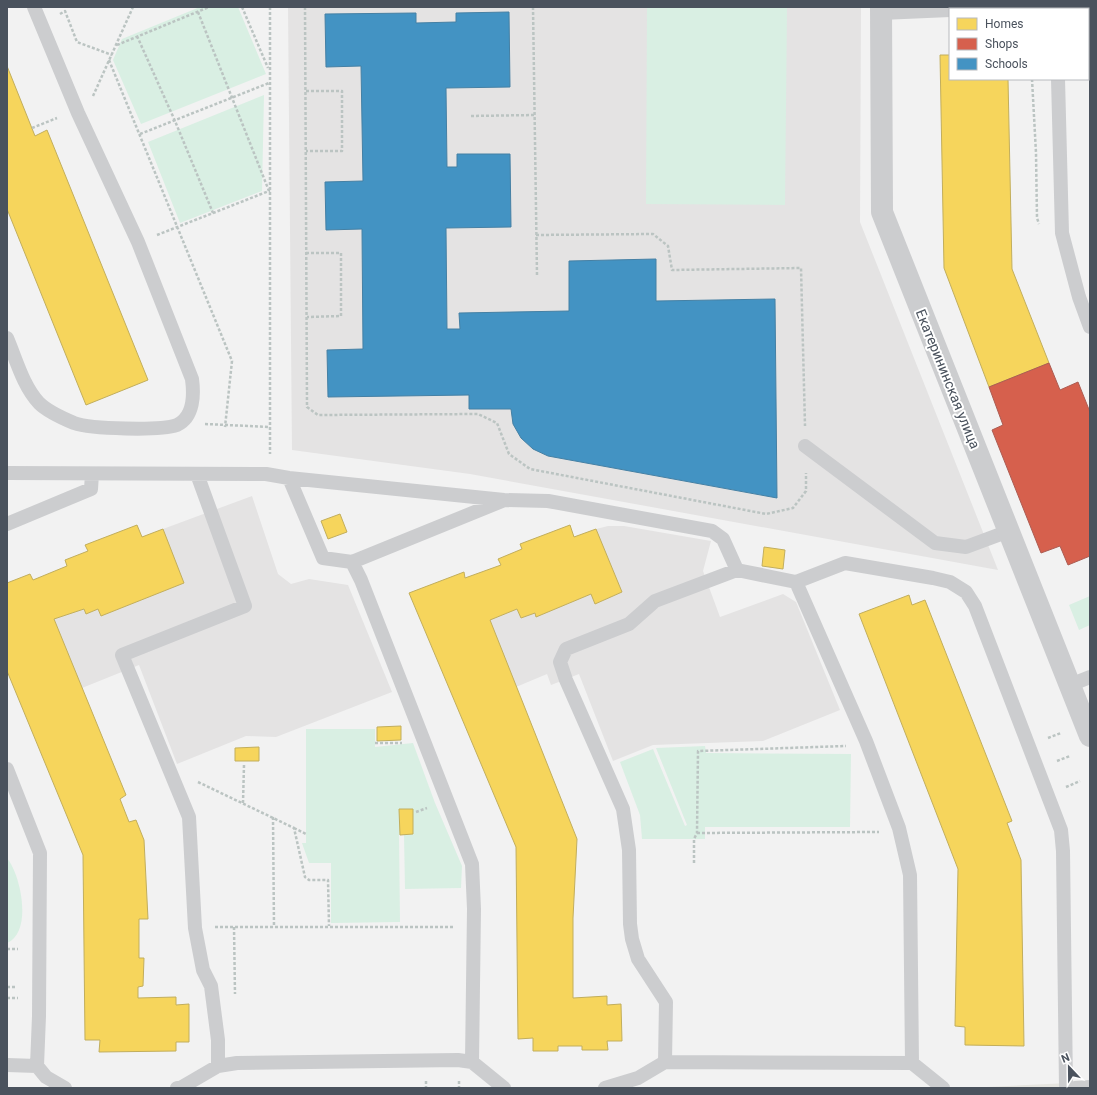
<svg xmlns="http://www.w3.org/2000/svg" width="1097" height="1095" viewBox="0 0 1097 1095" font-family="Roboto,sans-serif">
  <rect width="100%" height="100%" fill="#f2f2f2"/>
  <!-- commercial -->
  <path fill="#e6e5e0" d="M 1090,1082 L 1090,1088 L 965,1088 Z"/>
  <!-- education -->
  <path fill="#e4e3e3" d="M 288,7 L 861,7 L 860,222 L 998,570 L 470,474 L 292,450 Z
    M 252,496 L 278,574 L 291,584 L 309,579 L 348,585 L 392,692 L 276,737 L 246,736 L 177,764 L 139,665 L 82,688 L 54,619 L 84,609 L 86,614 L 98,609 L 101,616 L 183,583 L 163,529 Z
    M 608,526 L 624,526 L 711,541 L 703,571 L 720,617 L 783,594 L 796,602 L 840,710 L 763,741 L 653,745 L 613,761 L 579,674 L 551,685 L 547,674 L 516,687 L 490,620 L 517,609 L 521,618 L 535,613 L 536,617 L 591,594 L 595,604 L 622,592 L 596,529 Z"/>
  <!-- green -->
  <path fill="#d9efe3" d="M 200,7 L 238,7 L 266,74 L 141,124 L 113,60 L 122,39 Z
    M 647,7 L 787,7 L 785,205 L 646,204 Z
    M 264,95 L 262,191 L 180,223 L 148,142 Z
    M 1090,596 L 1090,625 L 1079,630 L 1069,605 Z
    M 306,729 L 375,729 L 375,747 L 413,743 L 435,803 L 462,866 L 461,888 L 405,889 L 404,835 L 399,835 L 400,922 L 331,923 L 331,863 L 309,863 L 302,843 L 306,843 Z
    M 705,746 L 706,753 L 851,754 L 850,827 L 705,827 L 705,839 L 642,839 L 640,815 L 620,762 L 653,749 L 685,826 L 687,825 L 656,748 Z
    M 7,858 C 21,875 33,932 7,943 Z"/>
  <!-- homes -->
  <path fill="#f6d55c" stroke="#c2ae5c" d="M 940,55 L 950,55 L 950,79 L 1008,79 L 1012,269 L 1049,363 L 989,387 L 944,268 Z
    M 7,66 L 35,136 L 47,130 L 148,380 L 86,405 L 7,209 Z
    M 340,514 L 347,532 L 328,539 L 321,521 Z
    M 137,525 L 142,537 L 163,529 L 184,583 L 101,616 L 98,609 L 86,614 L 84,609 L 54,619 L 126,795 L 120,799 L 129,822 L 136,820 L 144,840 L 148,919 L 139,919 L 139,958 L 144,958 L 143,986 L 138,987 L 138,998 L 176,997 L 176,1005 L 189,1004 L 189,1042 L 176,1042 L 176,1051 L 99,1052 L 100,1040 L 85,1040 L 83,855 L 7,671 L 7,583 L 30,574 L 33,580 L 67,566 L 65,560 L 88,551 L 85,545 Z
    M 570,525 L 574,537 L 596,529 L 622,592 L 595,604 L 591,594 L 536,617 L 535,613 L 521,618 L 517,609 L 490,620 L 577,839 L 573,918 L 573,998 L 607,996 L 607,1005 L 621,1004 L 622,1041 L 607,1041 L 608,1050 L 582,1050 L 582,1046 L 558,1046 L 558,1051 L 533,1051 L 533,1038 L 518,1039 L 516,847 L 409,593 L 464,572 L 465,578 L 501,565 L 498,559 L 522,549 L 520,544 Z
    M 764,547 L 785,550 L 783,569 L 762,566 Z
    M 909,595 L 912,605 L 925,600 L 1012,821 L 1007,823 L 1021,860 L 1024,1046 L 965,1045 L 965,1027 L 955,1026 L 958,869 L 859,614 Z
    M 401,726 L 401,740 L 377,741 L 377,727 Z
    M 259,747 L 259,761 L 235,761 L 235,748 Z
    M 399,809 L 413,809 L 413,834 L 400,835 Z"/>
  <!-- shops -->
  <path fill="#d6604d" stroke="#ac5c52" d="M 1049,363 L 1060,390 L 1078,382 L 1090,412 L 1090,556 L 1068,565 L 1060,546 L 1041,553 L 992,430 L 1003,425 L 989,387 Z"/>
  <!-- schools -->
  <path fill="#4393c3" stroke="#4580a4" d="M 509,12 L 510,87 L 446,88 L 447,167 L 457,167 L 457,154 L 510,154 L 511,227 L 446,228 L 447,329 L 460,329 L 459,313 L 569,311 L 569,261 L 656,259 L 656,301 L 775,299 L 777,498 L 548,456 L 533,449 L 521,438 L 513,424 L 511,409 L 469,409 L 469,395 L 328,397 L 327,350 L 363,349 L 362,229 L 326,230 L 325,182 L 363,181 L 361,66 L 326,67 L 325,14 L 416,13 L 416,23 L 456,22 L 456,13 Z"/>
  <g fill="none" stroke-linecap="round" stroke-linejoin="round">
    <!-- path -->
    <path stroke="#bbc4c2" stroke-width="2.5" stroke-dasharray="3 2" stroke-linecap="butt" d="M 242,7 L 268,68
      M 270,7 L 270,454
      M 305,7 L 307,407 L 318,415 L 478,414 L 497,423 L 509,454 L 530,469 L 766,514 L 793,508 L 806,491 L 806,473
      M 533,7 L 537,275
      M 60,14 L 65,11 L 77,42 L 112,55
      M 137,36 L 175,121 L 213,213
      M 117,45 L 209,7
      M 109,60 L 232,361 L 225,427
      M 1032,79 L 1036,153 L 1037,218 L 1039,224
      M 306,91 L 342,91 L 342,151 L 306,151
      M 93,96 L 133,7
      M 471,116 L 534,115
      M 32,128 L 57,118
      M 140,134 L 269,83
      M 157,235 L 269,191 L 198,12
      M 536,235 L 653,234 L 668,246 L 672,270 L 801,268 L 805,426
      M 306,253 L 341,253 L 341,316 L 307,317
      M 205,424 L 270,427
      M 1048,738 L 1061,733
      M 375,743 L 402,743
      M 1057,761 L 1070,756
      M 198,782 L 294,828 L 305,877 L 309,880 L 328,880 L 329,926
      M 1066,787 L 1080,781
      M 243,803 L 244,765
      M 416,812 L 427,808
      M 273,817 L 274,926
      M 294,828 L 306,834
      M 697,833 L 879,832
      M 694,863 L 694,839 L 697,833 L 698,751 L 846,746
      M 215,927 L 454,927
      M 234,927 L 235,994
      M 7,949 L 18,949
      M 7,987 L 17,987
      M 7,998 L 18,998
      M 426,1081 L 426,1088
      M 459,1081 L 459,1088"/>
    <!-- service -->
    <path stroke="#cccdcf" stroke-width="14" d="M 1055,7 L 1055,9
      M 1073,7 L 1090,8
      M 967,9 L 1022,7
      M 881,13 L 950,10
      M 1058,79 L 1062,233 L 1079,297 L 1090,327
      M 7,338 C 16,359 23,386 39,403 C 48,412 62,418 74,423 C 91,429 160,431 177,425 C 194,417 194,394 192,379 L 138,242 L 78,113 L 34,7
      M 805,446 L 935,543 L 966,547 L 1009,531
      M 7,473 L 266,474 L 289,478 L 504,500 L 548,501 L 712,531 L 723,539 L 737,570
      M 197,474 L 245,606 L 122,655 L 189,817 L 195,928 L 203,970 L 211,986 L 218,1040 L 218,1066
      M 289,478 L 323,558 L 352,562 L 361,580 L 472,864 L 474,909 L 472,1062
      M 7,524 L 91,489 L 92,474
      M 352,562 L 502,501
      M 796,582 L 866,741 L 899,828 L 910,875 L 912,1063
      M 1070,685 L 1090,677
      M 7,769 L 40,853 L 39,1016 L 37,1066
      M 665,1062 L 912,1063 L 943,1088
      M 7,1065 L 37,1066 L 46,1077 L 65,1088
      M 177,1088 L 182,1087 L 218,1066 L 237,1063 L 458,1060 L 472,1062 L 504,1088
      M 605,1088 L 638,1078 L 665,1062 L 666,1002 L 638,959 L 632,939 L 630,924 L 629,850 L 623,809 L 566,680 L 560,662 L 566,649 L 629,624 L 655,601 L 737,570 L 796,582 L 845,563 L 933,578 L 950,582 L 966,592 L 975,606 L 1061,830 L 1063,851 L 1066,1088
      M 1075,1088 L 1090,1087"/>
    <!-- minor -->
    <path stroke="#cccdcf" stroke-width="22" d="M 881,7 L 882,212 L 1090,736"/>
  </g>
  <g text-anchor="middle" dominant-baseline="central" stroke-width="4" stroke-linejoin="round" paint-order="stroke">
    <!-- street labels -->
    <g font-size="14" fill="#4a525d" stroke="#fff">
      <text transform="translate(948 379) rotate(68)">Екатерининская улица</text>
    </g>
  </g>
  <!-- border -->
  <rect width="1097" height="1095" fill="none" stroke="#4a525d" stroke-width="16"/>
  <!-- legend -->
  <rect x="949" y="8" width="140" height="72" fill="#ffffff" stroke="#b7babe"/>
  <rect x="957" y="18" width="20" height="12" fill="#f6d55c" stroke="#b7babe"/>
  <text x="985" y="28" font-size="12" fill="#4a525d">Homes</text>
  <rect x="957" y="38" width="20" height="12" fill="#d6604d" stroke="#b7babe"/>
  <text x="985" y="48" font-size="12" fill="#4a525d">Shops</text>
  <rect x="957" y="58" width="20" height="12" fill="#4393c3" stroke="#b7babe"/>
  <text x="985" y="68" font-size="12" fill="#4a525d">Schools</text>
  <!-- north arrow -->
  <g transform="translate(1069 1067) rotate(338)" stroke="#ffffff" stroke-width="3" paint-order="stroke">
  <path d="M0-3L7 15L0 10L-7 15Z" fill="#4a525d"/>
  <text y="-6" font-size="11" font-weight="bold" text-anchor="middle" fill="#4a525d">N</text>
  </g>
</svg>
